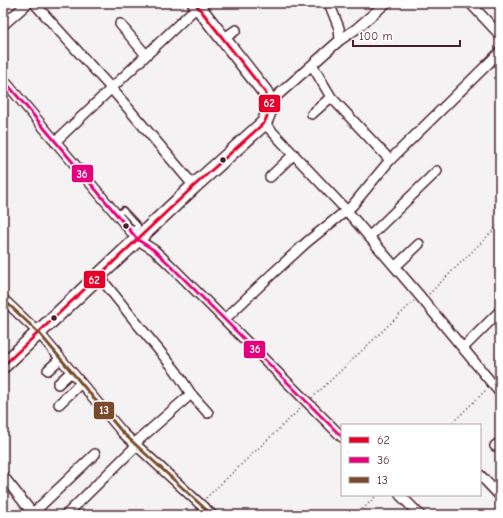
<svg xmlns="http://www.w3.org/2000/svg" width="503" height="518" viewBox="0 0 503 518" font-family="'Comic Neue',sans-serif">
  <rect width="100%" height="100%" fill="#f4f2f2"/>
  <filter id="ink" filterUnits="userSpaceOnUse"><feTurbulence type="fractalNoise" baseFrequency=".025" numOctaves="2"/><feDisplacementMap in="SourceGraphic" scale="8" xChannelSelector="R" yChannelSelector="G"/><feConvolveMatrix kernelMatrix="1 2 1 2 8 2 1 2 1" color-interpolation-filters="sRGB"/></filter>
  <g filter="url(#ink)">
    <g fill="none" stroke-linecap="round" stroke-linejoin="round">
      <defs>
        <path id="service" d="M 117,215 L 123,210 L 138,226 L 131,232"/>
        <path id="minor" d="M 34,3 L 111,88 L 194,186
          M 329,3 L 339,28 L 340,40
          M 470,3 L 500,35
          M 120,24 L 146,55
          M 3,25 L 28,3
          M 223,39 L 236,30
          M 312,65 L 331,97 L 390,160
          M 3,79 L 138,240 L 154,250 L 169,264 L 342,437
          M 270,102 L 340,40 L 356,29 L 386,3
          M 312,114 L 331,97
          M 264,123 L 347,211 L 419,295 L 500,393
          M 55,142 L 201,3
          M 270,177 L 294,154
          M 369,237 L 437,171
          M 395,267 L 419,244
          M 99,276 L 135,321 L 176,371 L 191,394 L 208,413
          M 3,299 L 39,333 L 123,433 L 212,515
          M 225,319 L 271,275 L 307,242 L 352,206 L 390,160 L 500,52
          M 463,348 L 500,311
          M 48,370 L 60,359
          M 58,384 L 71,372
          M 59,404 L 81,383
          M 134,444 L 191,394
          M 495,446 L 500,442
          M 480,475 L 500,496
          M 3,476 L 34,515
          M 400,495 L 420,515
          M 33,513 L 95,454
          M 66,515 L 136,446"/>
        <path id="primary" d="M 3,366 L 194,186 L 264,123 C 271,108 272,107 265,92 L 195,3"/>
      </defs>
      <!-- service casing -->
      <use href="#service" stroke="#4a1f2b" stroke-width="8"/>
      <!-- minor casing -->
      <use href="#minor" stroke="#4a1f2b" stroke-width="12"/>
      <!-- primary casing -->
      <use href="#primary" stroke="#4a1f2b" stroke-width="17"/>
      <!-- path -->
      <path stroke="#4a1f2b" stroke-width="1.5" stroke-dasharray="1 3" stroke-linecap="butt" d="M 496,143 L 500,139
        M 429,294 L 500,224
        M 312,398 L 414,301
        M 450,425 L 487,389
        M 206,498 L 302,407
        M 189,515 L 195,509
        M 357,515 L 377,495"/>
      <!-- service -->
      <use href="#service" stroke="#fff" stroke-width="4.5"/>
      <!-- minor -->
      <use href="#minor" stroke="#fff" stroke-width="9"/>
      <!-- primary -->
      <use href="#primary" stroke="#fff" stroke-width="14"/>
      <defs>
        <path id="bus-1" d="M 3,366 L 194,186 L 264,123 C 271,108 272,107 265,92 L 195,3"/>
        <path id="bus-2" d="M 3,79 L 138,240 L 154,250 L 169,264 L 342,437"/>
        <path id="bus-3" d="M 3,299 L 39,333 L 123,433 L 212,515"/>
      </defs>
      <!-- bus-1 casing -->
      <use href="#bus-1" stroke="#fff" stroke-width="6"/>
      <!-- bus-2 casing -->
      <use href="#bus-2" stroke="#fff" stroke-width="6"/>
      <!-- bus-3 casing -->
      <use href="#bus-3" stroke="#fff" stroke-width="6"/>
      <!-- bus-1 -->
      <use href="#bus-1" stroke="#e4002b" stroke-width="3"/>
      <!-- bus-2 -->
      <use href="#bus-2" stroke="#e5007d" stroke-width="3"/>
      <!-- bus-3 -->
      <use href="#bus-3" stroke="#7a4b2a" stroke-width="3"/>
    </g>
  </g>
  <!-- markers -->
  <g fill="#4a1f2b" stroke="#fff" stroke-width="1.5">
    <circle cx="223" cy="160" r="3.5"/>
    <circle cx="126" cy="226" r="3.5"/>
    <circle cx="54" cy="318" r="3.5"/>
  </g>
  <g stroke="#fff" stroke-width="1.5">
    <rect x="258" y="94" width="23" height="19" rx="4" fill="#e4002b"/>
    <rect x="71" y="164" width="23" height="19" rx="4" fill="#e5007d"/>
    <rect x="83" y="270" width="23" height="19" rx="4" fill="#e4002b"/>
    <rect x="243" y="340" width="23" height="19" rx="4" fill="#e5007d"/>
    <rect x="93" y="401" width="22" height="19" rx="4" fill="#7a4b2a"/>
  </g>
  <g font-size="11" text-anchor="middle" font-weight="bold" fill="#fff">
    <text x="269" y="107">62</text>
    <text x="82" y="178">36</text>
    <text x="94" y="284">62</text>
    <text x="255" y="353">36</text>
    <text x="104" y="414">13</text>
  </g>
  <!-- margin -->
  <rect width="503" height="518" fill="none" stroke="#fff" stroke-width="16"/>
  <rect x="8" y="8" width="487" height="502" fill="none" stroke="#4a1f2b" stroke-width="1.5" filter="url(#ink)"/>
  <!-- legend -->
  <rect x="341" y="424" width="140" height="72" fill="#ffffff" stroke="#b7a5aa"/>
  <rect x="349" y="437" width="20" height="6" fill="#e4002b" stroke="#b7a5aa"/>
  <text x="377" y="444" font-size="12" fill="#4a1f2b">62</text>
  <rect x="349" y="457" width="20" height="6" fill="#e5007d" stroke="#b7a5aa"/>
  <text x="377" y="464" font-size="12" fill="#4a1f2b">36</text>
  <rect x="349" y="477" width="20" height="6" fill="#7a4b2a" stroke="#b7a5aa"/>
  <text x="377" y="484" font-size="12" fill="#4a1f2b">13</text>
  <!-- scale -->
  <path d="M353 40v6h107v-6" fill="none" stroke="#4a1f2b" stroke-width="2"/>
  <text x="359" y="40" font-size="12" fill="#4a1f2b" stroke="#ffffff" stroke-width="3" paint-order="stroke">100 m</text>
</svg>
